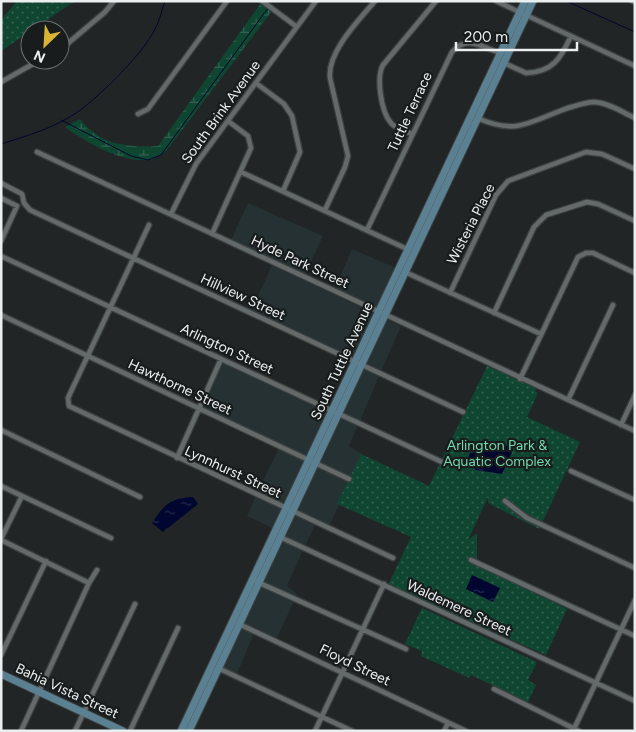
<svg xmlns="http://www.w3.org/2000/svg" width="636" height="732" viewBox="0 0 636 732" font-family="Figtree,sans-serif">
  <defs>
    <pattern id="wetland-marsh" width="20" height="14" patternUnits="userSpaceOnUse" patternTransform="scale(1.25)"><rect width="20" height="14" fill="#0f4631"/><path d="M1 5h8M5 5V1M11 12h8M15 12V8" fill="none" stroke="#32614f"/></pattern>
    <pattern id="park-dots" width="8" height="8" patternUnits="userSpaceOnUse" patternTransform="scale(1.25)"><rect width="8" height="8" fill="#0f4631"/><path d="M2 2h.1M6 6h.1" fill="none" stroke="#32614f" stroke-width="1.8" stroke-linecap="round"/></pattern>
    <pattern id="water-ripples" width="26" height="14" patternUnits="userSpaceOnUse" patternTransform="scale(1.25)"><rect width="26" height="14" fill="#00062f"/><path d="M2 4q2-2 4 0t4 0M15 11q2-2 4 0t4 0" fill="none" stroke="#252b4d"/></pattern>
  </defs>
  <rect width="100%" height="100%" fill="#212526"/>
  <!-- built -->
  <path fill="#253133" d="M 248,203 L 323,236 L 305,275 L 231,240 Z
    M 352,249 L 396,268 L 377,309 L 335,289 Z
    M 272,265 L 375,314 L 354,359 L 251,311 Z
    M 385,319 L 401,326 L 381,372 L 364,364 Z
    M 222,362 L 329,412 L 308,457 L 202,407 Z
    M 362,368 L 379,376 L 360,421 L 341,413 Z
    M 339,417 L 358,425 L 349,446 L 364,455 L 329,526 L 295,510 L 316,466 L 350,482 L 352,477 L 318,462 Z
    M 279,448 L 306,461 L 285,506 L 257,493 Z
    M 255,497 L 283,510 L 274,529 L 247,516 Z
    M 293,515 L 315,525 L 305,546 L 283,536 Z
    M 281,540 L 303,550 L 287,586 L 297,594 L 296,597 L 262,581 Z
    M 260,585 L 294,601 L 277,638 L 242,623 Z
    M 240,627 L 254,633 L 237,674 L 221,667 Z"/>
  <!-- wetland -->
  <path fill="url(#wetland-marsh)" d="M 261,3 L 272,11 L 166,151 C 161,154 154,160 149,160 C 122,163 85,142 65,127 L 80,119 C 101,146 127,147 158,146 Z"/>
  <!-- park -->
  <path fill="url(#park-dots)" d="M 17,1 L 75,1 L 1,51 L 1,20 Z
    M 487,366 L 536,388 L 535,391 L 538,393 L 527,417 L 580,442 L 542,523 L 507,506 L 517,515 L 540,527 L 539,529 L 488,503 L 488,497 L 468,540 L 477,533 L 477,560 L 470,557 L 468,561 L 567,609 L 546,655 L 388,585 L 411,537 L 337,504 L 361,454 L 429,486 Z
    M 422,608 L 537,662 L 528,680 L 536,685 L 528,702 L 471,675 L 469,678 L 421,656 L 422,651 L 405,644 Z"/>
  <!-- water -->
  <path fill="url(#water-ripples)" d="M 510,445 L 513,450 L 502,474 L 476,470 L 466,462 L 470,453 Z
    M 193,497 L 198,504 L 163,532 L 152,523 C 164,505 170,498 193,497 Z
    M 472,575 L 500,588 L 493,602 L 466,589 Z"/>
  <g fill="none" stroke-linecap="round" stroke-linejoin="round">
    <!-- stream -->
    <path stroke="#00062f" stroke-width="1" d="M 566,1 L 635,32
      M 61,120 L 131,156 L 148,160 L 161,155 L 268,8
      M 1,144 C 27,136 57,127 79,111 C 102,94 144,53 156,27 C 160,19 162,10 165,1"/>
    <defs>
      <path id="street" d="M 262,1 L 297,27
        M 496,1 L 635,66
        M 632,1 L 635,2
        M 60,50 L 105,12 L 114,1
        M 504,63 L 526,73 C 553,72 561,58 571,36
        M 1,82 L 40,60
        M 256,83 L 284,104 L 292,116 L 300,152 L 283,191
        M 138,114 L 148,109 L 227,1
        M 477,118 C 517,135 527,123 565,109 C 575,106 585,102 595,102 C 609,103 622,112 635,118
        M 412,134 C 405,131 396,129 391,123 C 381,112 376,77 383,65 L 436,1
        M 37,152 L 635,431
        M 241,172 L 407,249
        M 1,183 L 22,194 L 24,203 L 30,210 L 463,412
        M 1,198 L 17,206 L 1,241
        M 325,210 L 345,167 L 348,156 L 330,78 C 327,52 359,20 375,1
        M 171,214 L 196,164 L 316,1
        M 149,225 L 68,398 L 69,406 L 393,558
        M 367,230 L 452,52 C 468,34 483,48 500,53
        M 212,234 L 251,148 L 248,136 L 228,121
        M 3,257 L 442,462
        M 405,272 L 541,334
        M 450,293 L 496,195 L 508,181 L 586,152 L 602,154 L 635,169
        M 494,313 L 534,227 L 546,215 L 587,202 L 598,204 L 635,221
        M 1,315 L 349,479
        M 520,379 L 578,257 L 586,253 L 593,253 L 635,273
        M 568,400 L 613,305
        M 621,425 L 635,395
        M 1,430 L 140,497
        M 177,458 L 221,359
        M 571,471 L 635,500
        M 1,486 L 111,538
        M 505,501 L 527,518 L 635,568
        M 280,537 L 635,701
        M 1,539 L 22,496
        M 1,540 L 89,583
        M 471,560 L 635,636
        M 253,580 L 406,649
        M 239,624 L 466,731
        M 1,655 L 46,561
        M 218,668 L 352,731
        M 494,689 L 579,731
        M 21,731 L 89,583 L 97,570
        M 75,731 L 135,604
        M 130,731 L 178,628
        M 315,731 L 384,584
        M 444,731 L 448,723
        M 573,731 L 635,600"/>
      <path id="secondary" d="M 1,674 L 123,731
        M 181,731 L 525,1
        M 189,731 L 533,1"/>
    </defs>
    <!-- street casing -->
    <use href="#street" stroke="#3c4040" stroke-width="7"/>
    <!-- secondary casing -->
    <use href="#secondary" stroke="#3c4040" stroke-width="9"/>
    <!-- street -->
    <use href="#street" stroke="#64696a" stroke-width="4.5"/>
    <!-- secondary -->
    <use href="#secondary" stroke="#5a8092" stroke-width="7"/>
  </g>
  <g text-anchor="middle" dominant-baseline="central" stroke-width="4.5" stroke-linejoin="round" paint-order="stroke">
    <!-- street labels -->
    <g font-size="14" fill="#ecefef" stroke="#181c1d">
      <text transform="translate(221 112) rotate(-54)">South Brink Avenue</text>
      <text transform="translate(410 112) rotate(-65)">Tuttle Terrace</text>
      <text transform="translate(471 224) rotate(-63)">Wisteria Place</text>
      <text transform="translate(300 262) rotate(25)">Hyde Park Street</text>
      <text transform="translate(243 297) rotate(25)">Hillview Street</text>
      <text transform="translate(227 349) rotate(25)">Arlington Street</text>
      <text transform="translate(342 361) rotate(-65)">South Tuttle Avenue</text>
      <text transform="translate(180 387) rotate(25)">Hawthorne Street</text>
      <text transform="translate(233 472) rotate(25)">Lynnhurst Street</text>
      <text transform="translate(459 608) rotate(25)">Waldemere Street</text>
      <text transform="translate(355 665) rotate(26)">Floyd Street</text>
      <text transform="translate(67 691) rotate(25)">Bahia Vista Street</text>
    </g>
    <!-- park labels -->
    <g font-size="14" fill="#74d9ad" stroke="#181c1d">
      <text x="497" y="445">Arlington Park &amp;<tspan x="497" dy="16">Aquatic Complex</tspan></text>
    </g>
  </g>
  <!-- border -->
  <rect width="636" height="732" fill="none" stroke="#ecefef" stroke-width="5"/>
  <!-- north arrow -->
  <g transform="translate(45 45) rotate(205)"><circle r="24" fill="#181c1d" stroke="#6d7071"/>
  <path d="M0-4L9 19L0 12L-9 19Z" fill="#dab334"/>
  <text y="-8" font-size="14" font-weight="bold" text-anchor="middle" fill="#ecefef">N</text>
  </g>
  <!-- scale -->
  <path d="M456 42v8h121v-8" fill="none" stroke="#ecefef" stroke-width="2.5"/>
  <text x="464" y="42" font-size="15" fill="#ecefef" stroke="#181c1d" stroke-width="4" paint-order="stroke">200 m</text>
</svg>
